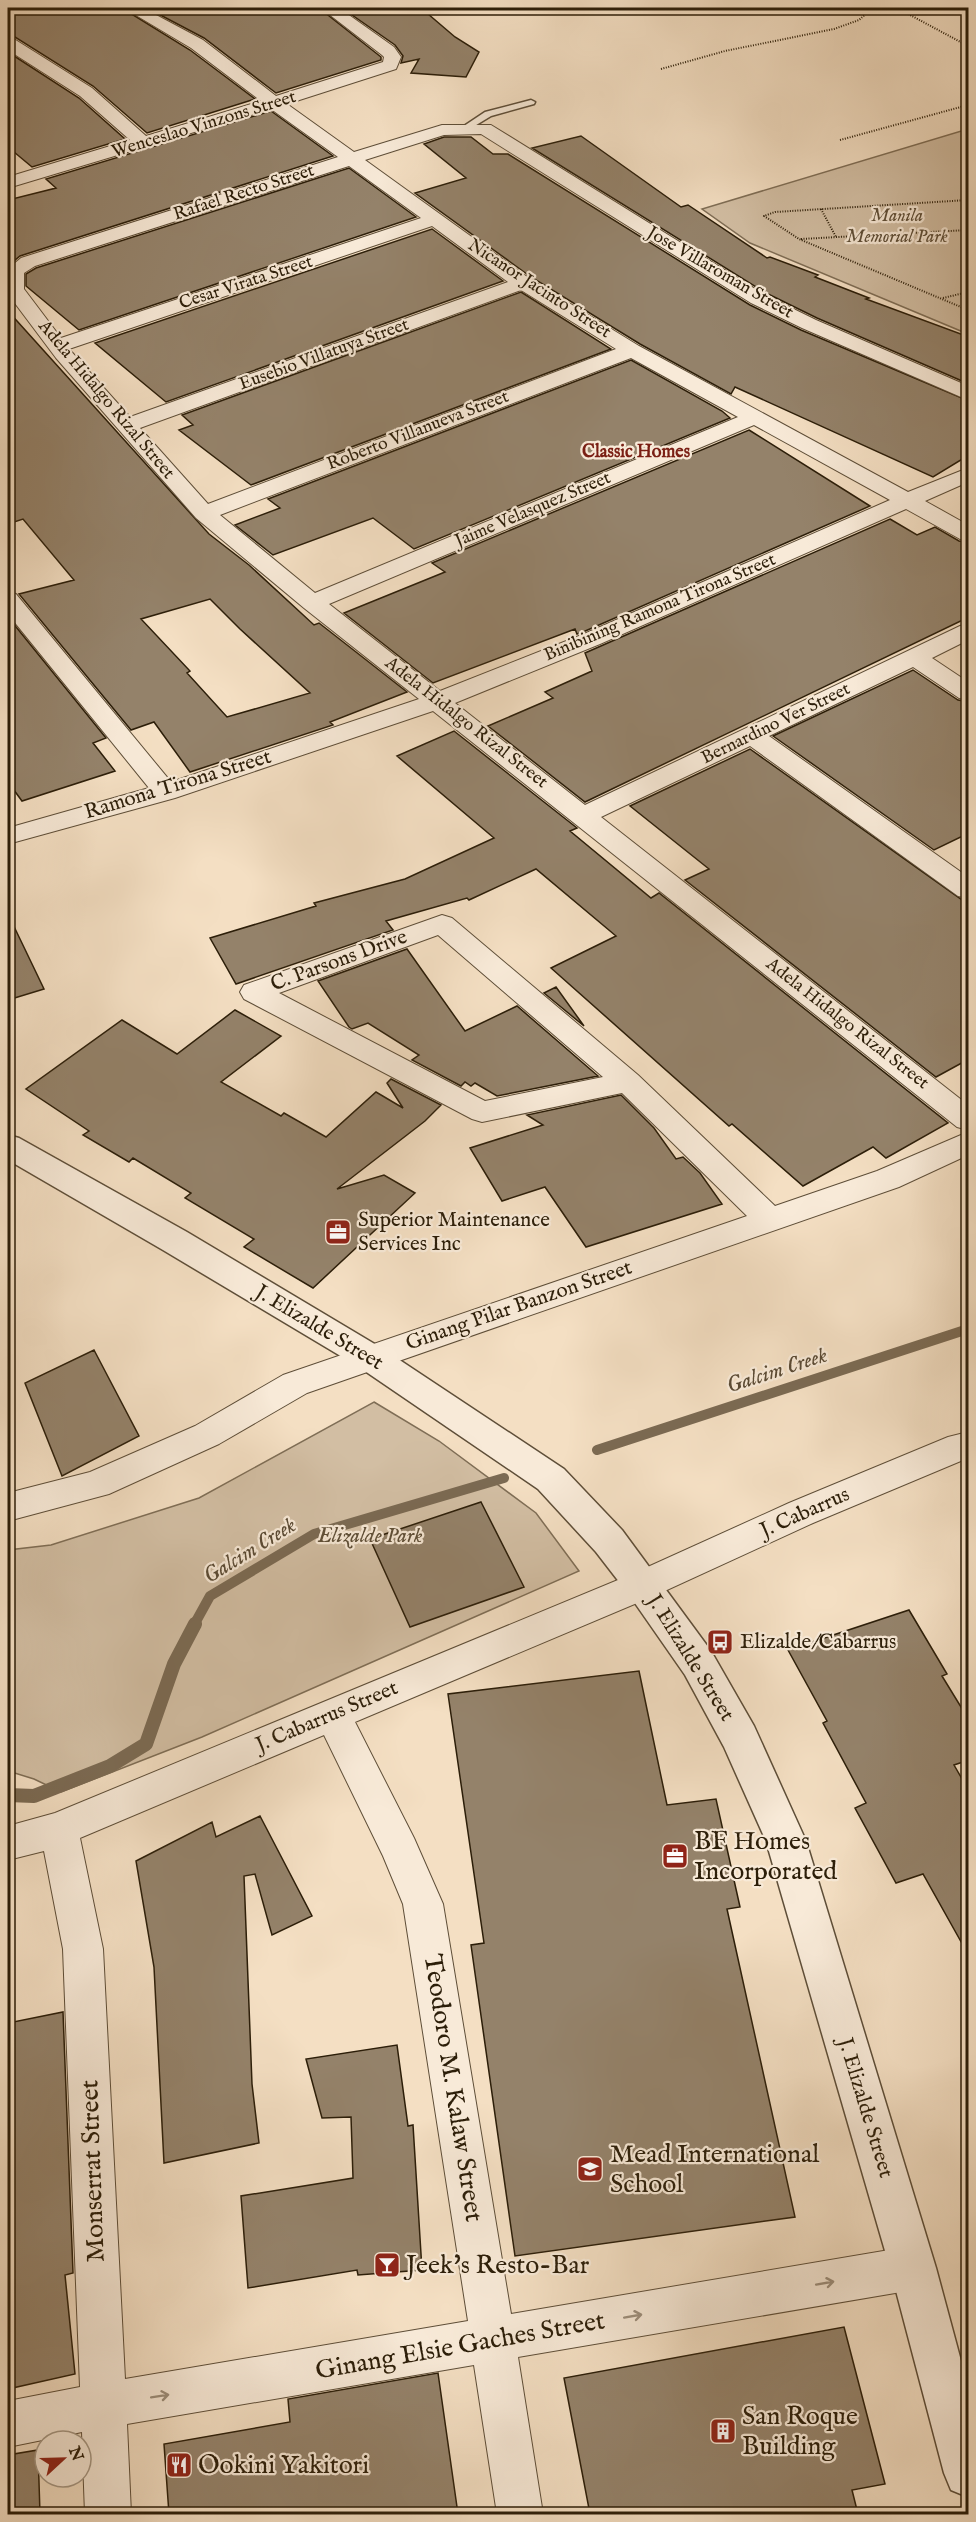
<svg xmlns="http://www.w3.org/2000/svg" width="976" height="2522" viewBox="0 0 976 2522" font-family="'IM FELL English',serif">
  <rect width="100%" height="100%" fill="#f4dfc3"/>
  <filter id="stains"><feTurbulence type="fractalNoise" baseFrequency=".00333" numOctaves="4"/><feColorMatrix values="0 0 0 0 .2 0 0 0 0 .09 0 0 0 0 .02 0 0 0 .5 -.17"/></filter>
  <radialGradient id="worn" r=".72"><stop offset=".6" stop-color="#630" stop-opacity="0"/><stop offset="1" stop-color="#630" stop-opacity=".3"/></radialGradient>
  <!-- green -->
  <path fill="#d2bea3" stroke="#7f6e56" stroke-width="1.5" d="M 968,129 L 968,334 L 750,243 L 702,209 Z
    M 374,1402 L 439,1441 L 536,1513 L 579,1571 L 202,1737 L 61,1792 L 34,1779 L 8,1771 L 8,1550 L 51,1545 L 199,1498 Z"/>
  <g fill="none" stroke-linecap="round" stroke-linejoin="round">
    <!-- stream-far1 -->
    <path stroke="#7b6a53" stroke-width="10" d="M 597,1450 L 968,1329
      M 194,1625 L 210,1596 L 314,1534 L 504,1478"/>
    <!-- stream -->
    <path stroke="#7b6a53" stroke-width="14" d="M 8,1795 L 34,1796 L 110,1766 L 146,1744 L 174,1664 L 195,1624"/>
  </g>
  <!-- building -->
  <path fill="#94826a" stroke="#2c1e09" stroke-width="1.5" fill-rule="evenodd" d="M 8,8 L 122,8 L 190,50 L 255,99 L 147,133 L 93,86 L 15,37 L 8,36 Z
    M 147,8 L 319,8 L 381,57 L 381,60 L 276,93 L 204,38 Z
    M 342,8 L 421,8 L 455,37 L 479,52 L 466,77 L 411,73 L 419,59 L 401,63 L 403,56 L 395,45 Z
    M 8,52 L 79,98 L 125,139 L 32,167 L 8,147 Z
    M 271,111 L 333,156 L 20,256 L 8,266 L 8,200 L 56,188 L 46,179 Z
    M 581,136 L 681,207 L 688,205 L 767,258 L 770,257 L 818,275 L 815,277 L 869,298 L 866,299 L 969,337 L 969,384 L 817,318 L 766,293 L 532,148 Z
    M 444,137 L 471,137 L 493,154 L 508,154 L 750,305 L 801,330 L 969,401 L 969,455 L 933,477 L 735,387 L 731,394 L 640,344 L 531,277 L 415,193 L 466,178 L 424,144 Z
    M 349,168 L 416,217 L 79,330 L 26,286 L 26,274 L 36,268 Z
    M 432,229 L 503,281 L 166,402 L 95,343 Z
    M 521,292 L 611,349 L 251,485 L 179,430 L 193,425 L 182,415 Z
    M 8,311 L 209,534 L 249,565 L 314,625 L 319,623 L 407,692 L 330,722 L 333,725 L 190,772 L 154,722 L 131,730 L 19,594 L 74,580 L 23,519 L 8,524 ZM 210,599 L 240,629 L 310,693 L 227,717 L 187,673 L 190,671 L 141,619 Z
    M 631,360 L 722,411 L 730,418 L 414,549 L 373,518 L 273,555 L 235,525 L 280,508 L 268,499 Z
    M 749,430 L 870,506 L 583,632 L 577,634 L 575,629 L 433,683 L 344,613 L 445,572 L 432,563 Z
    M 890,519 L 917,535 L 935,527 L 959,541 L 969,543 L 969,617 L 585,802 L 488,726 L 553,698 L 545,692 L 592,671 L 585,653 Z
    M 8,617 L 106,738 L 93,743 L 115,771 L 22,801 L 8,782 Z
    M 913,670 L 958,700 L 969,702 L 969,833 L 934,850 L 773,736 Z
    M 454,731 L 577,828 L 570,831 L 651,898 L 659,893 L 948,1123 L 886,1158 L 873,1147 L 803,1186 L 732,1124 L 729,1126 L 551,968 L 616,936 L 536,869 L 469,900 L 467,898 L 386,921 L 393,930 L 236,984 L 210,938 L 316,906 L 314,903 L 405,879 L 494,838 L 397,756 Z
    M 750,749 L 969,905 L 969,1059 L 936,1077 L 685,880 L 709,869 L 630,806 Z
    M 8,914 L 44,989 L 8,1000 Z
    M 407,949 L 465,1031 L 517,1006 L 598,1076 L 497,1096 L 475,1083 L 471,1086 L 465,1082 L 461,1086 L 412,1060 L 419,1055 L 368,1023 L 352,1029 L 349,1027 L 318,981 Z
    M 556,987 L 584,1026 L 544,993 Z
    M 235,1010 L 281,1036 L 221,1082 L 281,1116 L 284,1113 L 326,1137 L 376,1092 L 403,1108 L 387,1083 L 391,1079 L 441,1105 L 425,1121 L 337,1189 L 384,1175 L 415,1193 L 313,1288 L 244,1247 L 254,1239 L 185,1198 L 191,1193 L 133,1158 L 129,1162 L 83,1135 L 89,1131 L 26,1089 L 122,1020 L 177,1054 Z
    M 621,1095 L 654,1128 L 676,1159 L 683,1157 L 700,1173 L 722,1204 L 586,1247 L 545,1187 L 502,1201 L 470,1148 L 543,1125 L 527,1115 Z
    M 94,1350 L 139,1436 L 62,1476 L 25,1383 Z
    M 481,1502 L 524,1587 L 410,1627 L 370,1539 Z
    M 909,1610 L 947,1674 L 942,1676 L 969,1720 L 969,1760 L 954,1765 L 969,1791 L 969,1956 L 923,1874 L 896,1883 L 855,1808 L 866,1803 L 823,1723 L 827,1721 L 788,1650 Z
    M 639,1671 L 667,1805 L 716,1799 L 740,1907 L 727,1909 L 795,2217 L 515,2256 L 471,1945 L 484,1943 L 448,1694 Z
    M 260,1816 L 312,1916 L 272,1935 L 255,1874 L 244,1876 L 252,2084 L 259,2143 L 164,2163 L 154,1967 L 136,1861 L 212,1822 L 216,1837 Z
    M 63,2012 L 73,2273 L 65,2275 L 75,2374 L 8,2389 L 8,2023 Z
    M 397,2045 L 408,2126 L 413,2125 L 422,2270 L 358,2275 L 357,2270 L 248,2288 L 241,2196 L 353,2178 L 351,2117 L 322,2118 L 306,2059 Z
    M 844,2327 L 885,2484 L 852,2490 L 858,2514 L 590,2514 L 564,2378 Z
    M 438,2373 L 458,2514 L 169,2514 L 164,2444 L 290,2422 L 288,2399 Z
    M 38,2450 L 40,2514 L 8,2514 L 8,2455 Z"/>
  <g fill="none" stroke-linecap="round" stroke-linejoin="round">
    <defs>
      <path id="service" d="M 531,100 L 535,102 L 534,104 L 491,116 L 468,130 L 461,128 L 485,112 Z"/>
      <path id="minor" d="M 124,8 L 143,8 L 203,40 L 276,96 L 383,62 L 384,57 L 382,55 L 321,8 L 339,8 L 394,47 L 401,57 L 396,69 L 287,104 L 354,152 L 442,125 L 491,125 L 765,295 L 816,320 L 968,386 L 968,399 L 961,397 L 802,328 L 751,303 L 481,134 L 444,135 L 365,160 L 530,279 L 639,346 L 908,492 L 968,468 L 968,482 L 925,501 L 968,525 L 968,541 L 960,539 L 906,509 L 600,644 L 455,703 L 585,805 L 960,626 L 968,624 L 968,640 L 932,658 L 968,682 L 968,700 L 959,698 L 913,667 L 769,736 L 968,877 L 968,898 L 958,896 L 750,746 L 601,817 L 968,1105 L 968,1130 L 957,1127 L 433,711 L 175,798 L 8,844 L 8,828 L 149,788 L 8,614 L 8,592 L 16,594 L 171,782 L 419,699 L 304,608 L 196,518 L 56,358 L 8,294 L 8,269 L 21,258 L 338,157 L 271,109 L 8,188 L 8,177 L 130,140 L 80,96 L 8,50 L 8,38 L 14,39 L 92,88 L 146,136 L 261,101 L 191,48 ZM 349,166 L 421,218 L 61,338 L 24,289 L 24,273 L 35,266 ZM 432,226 L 508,282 L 130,417 L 69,349 ZM 521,290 L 616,349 L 208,504 L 140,428 ZM 631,358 L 738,417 L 315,593 L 220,515 ZM 754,425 L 890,500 L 584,634 L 440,691 L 329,604 Z
        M 442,915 L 452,918 L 638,1075 L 775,1206 L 877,1171 L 968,1132 L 968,1155 L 899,1187 L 307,1393 L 219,1444 L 109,1494 L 8,1521 L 8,1493 L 90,1472 L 195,1426 L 283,1375 L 747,1216 L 622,1093 L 482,1122 L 472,1119 L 244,999 L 240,992 L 244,985 ZM 438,935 L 603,1077 L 485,1101 L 279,993 Z
        M 968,1432 L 968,1458 L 813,1523 L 656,1595 L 355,1722 L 414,1838 L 443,1904 L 511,2314 L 913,2246 L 928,2253 L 935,2268 L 928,2283 L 913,2290 L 518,2357 L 543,2514 L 497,2514 L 474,2365 L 127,2424 L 131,2514 L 85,2514 L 82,2432 L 8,2447 L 8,2401 L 80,2387 L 63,1949 L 44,1851 L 8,1860 L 8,1826 L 55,1813 L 630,1575 L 789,1503 L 948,1437 ZM 324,1735 L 383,1856 L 403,1904 L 468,2321 L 125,2379 L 103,1949 L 80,1838 Z"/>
      <path id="tertiary" d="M 8,1135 L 19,1138 L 187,1232 L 383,1349 L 564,1469 L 622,1530 L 711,1651 L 754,1726 L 806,1841 L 936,2268 L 968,2387 L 968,2497 L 951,2490 L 944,2473 L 890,2268 L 766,1841 L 724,1747 L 685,1675 L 630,1596 L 596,1552 L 538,1489 L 359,1367 L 163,1250 L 8,1160 Z"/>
    </defs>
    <!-- service casing -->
    <use href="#service" stroke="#5e4e38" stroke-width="3"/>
    <!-- minor casing -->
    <use href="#minor" stroke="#5e4e38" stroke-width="2"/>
    <!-- tertiary casing -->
    <use href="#tertiary" stroke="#5e4e38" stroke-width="3"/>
    <!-- path -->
    <path stroke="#2c1e09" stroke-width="2" stroke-dasharray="1 1.5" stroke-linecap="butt" d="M 897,8 L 968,46
      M 661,69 L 725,51 L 834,29 L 859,20 L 869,11 L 879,8
      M 840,140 L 968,105
      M 968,200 L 775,212 L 764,216 L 799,239 L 968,310
      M 821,209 L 836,237
      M 801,239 L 968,230
      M 943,298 L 968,292"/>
    <!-- service -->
    <use href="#service" fill="#f8ead8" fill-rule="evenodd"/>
    <!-- minor -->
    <use href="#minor" fill="#f8ead8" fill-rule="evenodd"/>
    <!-- tertiary -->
    <use href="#tertiary" fill="#f8ead8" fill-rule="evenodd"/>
  </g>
  <!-- one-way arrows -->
  <defs><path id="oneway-shaft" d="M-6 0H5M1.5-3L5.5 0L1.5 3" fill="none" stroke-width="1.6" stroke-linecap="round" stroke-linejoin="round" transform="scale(1.5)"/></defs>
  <g stroke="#9c8e7b">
    <use href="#oneway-shaft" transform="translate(825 2283) rotate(-10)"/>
    <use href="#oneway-shaft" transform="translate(633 2316) rotate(-10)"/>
    <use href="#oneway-shaft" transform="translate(160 2396) rotate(-9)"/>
  </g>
  <!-- icons -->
  <defs>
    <symbol id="office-square" viewBox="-11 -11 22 22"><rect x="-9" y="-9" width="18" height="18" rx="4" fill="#8f2418" stroke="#f8ead8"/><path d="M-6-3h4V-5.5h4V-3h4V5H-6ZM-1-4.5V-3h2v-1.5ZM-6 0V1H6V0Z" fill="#fff"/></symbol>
    <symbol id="bus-square" viewBox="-11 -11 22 22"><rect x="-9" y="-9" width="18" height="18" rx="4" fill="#8f2418" stroke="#f8ead8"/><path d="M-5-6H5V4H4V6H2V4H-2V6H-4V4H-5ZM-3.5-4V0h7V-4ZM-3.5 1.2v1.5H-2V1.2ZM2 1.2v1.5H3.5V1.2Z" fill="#fff"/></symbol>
    <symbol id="school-square" viewBox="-11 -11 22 22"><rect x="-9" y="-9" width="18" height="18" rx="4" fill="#8f2418" stroke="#f8ead8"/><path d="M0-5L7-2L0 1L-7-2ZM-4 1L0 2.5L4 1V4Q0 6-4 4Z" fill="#fff"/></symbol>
    <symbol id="bar-square" viewBox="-11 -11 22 22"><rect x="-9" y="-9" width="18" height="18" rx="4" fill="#8f2418" stroke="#f8ead8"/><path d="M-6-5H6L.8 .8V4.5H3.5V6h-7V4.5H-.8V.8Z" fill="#fff"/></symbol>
    <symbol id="building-square" viewBox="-11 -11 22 22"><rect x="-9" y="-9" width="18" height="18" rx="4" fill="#8f2418" stroke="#f8ead8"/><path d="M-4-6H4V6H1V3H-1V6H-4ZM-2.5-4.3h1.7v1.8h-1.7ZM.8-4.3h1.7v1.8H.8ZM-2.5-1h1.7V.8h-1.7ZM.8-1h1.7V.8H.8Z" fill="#fff"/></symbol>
    <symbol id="restaurant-square" viewBox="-11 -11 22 22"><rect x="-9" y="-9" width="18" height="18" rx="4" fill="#8f2418" stroke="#f8ead8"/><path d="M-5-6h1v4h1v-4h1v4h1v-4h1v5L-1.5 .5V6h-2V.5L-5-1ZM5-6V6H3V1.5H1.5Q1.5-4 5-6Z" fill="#fff"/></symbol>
  </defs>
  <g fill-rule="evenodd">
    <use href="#office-square" x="323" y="1217" width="30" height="30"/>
    <use href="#bus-square" x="705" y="1627" width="30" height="30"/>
    <use href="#office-square" x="660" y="1841" width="30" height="30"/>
    <use href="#school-square" x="575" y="2154" width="30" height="30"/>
    <use href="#bar-square" x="372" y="2250" width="30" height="30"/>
    <use href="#building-square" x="708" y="2416" width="30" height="30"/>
    <use href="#restaurant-square" x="164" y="2450" width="30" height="30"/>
  </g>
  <g text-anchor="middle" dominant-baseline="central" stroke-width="4.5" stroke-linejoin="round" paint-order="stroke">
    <!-- far-street labels -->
    <g font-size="18" fill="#2c1e09" stroke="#f8ead8">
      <text transform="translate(204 125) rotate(-17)">Wenceslao Vinzons Street</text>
      <text transform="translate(244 193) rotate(-18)">Rafael Recto Street</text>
      <text transform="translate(720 273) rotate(30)">Jose Villaroman Street</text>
      <text transform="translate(246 283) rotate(-18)">Cesar Virata Street</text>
      <text transform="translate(539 289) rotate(33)">Nicanor Jacinto Street</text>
      <text transform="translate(324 355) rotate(-20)">Eusebio Villatuya Street</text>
      <text transform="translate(106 400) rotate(50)">Adela Hidalgo Rizal Street</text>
      <text transform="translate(418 431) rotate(-21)">Roberto Villanueva Street</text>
      <text transform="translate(533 510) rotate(-23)">Jaime Velasquez Street</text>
      <text transform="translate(660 608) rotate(-23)">Binibining Ramona Tirona Street</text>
      <text transform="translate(466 723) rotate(38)">Adela Hidalgo Rizal Street</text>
      <text transform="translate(776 724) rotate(-26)">Bernardino Ver Street</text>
      <text transform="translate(847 1024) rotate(38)">Adela Hidalgo Rizal Street</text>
    </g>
    <!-- far-park labels -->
    <g font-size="18" font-style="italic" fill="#5e4e37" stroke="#f8ead8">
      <text x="897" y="216">Manila<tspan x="897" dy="21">Memorial Park</tspan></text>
    </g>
    <!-- far-neighbourhood labels -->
    <g font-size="18" font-weight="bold" fill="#7a1f14" stroke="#f8ead8">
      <text x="636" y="452">Classic Homes</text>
    </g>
    <!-- street labels -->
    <g font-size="21" fill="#2c1e09" stroke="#f8ead8">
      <text transform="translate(178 785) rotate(-17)">Ramona Tirona Street</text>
      <text transform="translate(339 961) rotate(-20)">C. Parsons Drive</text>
      <text transform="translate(519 1306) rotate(-19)">Ginang Pilar Banzon Street</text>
      <text transform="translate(319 1328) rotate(31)">J. Elizalde Street</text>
      <text transform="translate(805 1513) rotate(-24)">J. Cabarrus</text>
      <text transform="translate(690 1658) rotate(58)">J. Elizalde Street</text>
      <text transform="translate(327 1717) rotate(-23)">J. Cabarrus Street</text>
      <text transform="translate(865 2108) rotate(73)">J. Elizalde Street</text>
    </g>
    <!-- poi labels -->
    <g font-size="21" fill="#2c1e09" stroke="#f8ead8" text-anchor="start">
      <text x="358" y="1220">Superior Maintenance<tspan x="358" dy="24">Services Inc</tspan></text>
      <text x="740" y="1642">Elizalde/Cabarrus</text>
    </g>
    <!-- park labels -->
    <g font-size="21" font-style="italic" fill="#5e4e37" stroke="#f8ead8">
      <text x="370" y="1536">Elizalde Park</text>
    </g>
    <!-- water labels -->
    <g font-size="22" font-style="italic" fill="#5a4a34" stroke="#f8ead8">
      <text transform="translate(777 1371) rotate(-18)">Galcim Creek</text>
      <text transform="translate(250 1551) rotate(-32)">Galcim Creek</text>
    </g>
    <!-- near-poi labels -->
    <g font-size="26" fill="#2c1e09" stroke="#f8ead8" text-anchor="start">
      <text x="694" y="1841">BF Homes<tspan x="694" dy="30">Incorporated</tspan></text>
      <text x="610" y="2154">Mead International<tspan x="610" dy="30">School</tspan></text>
      <text x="406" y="2265">Jeek's Resto-Bar</text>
      <text x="742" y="2416">San Roque<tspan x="742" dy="30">Building</tspan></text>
      <text x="198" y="2465">Ookini Yakitori</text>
    </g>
    <!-- near-street labels -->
    <g font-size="26" fill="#2c1e09" stroke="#f8ead8">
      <text transform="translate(453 2088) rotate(81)">Teodoro M. Kalaw Street</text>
      <text transform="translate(93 2171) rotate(-92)">Monserrat Street</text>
      <text transform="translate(460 2346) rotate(-10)">Ginang Elsie Gaches Street</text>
    </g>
  </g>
  <!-- margin -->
  <rect width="976" height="2522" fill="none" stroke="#f4dfc3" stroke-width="30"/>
  <rect x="9" y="9" width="958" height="2504" fill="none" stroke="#2c1e09" stroke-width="3"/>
  <rect x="15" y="15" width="946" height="2492" fill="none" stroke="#2c1e09" stroke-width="1.5"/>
  <!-- north arrow -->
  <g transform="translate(63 2459) rotate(68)"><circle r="28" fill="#f8ead8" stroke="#a69885" stroke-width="1.5"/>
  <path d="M0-4.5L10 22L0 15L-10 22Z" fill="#8f2418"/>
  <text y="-9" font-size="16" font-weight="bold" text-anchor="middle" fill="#2c1e09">N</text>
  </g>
  <rect width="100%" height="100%" filter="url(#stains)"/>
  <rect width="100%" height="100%" fill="url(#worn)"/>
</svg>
